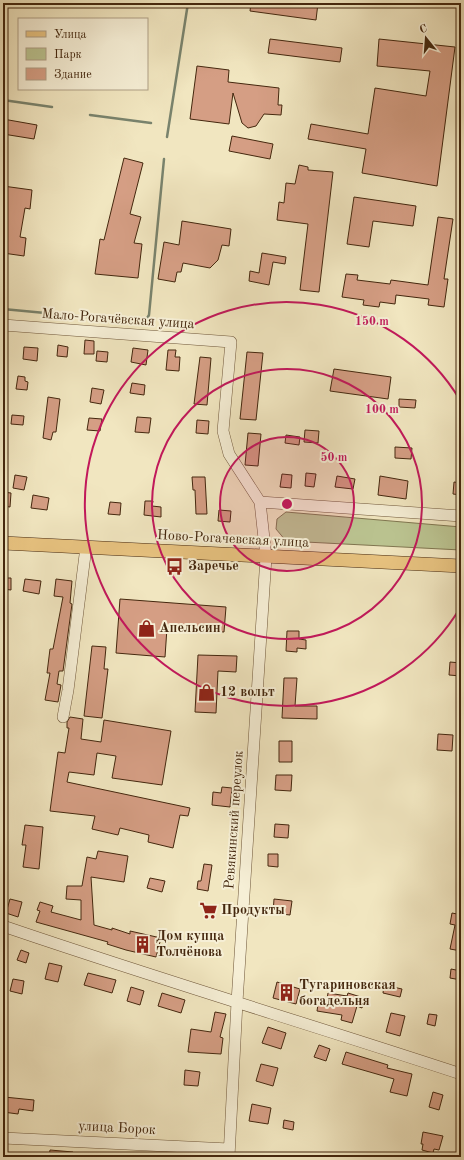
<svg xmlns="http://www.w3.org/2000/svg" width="464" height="1160" viewBox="0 0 464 1160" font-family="'Old Standard TT',serif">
  <rect width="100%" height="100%" fill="#f1e6c0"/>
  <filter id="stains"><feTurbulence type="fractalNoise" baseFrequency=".005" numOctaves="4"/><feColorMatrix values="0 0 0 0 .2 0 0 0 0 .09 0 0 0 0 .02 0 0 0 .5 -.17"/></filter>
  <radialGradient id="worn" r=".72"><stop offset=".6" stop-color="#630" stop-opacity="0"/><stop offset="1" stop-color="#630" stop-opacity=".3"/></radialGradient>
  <!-- green -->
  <path fill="#bbc491" stroke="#807650" d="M 286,512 L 461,527 L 461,550 L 286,541 L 276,529 L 277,519 Z"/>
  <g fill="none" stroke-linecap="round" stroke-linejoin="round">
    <!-- stream -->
    <path stroke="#79836d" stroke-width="2.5" d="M 3,100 L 52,107
      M 90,115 L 151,123
      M 167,137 L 188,3
      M 3,309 L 140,322 L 146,320 L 149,315 L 164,159"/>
  </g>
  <!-- building -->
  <path fill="#d59e84" stroke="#44270e" d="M 251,3 L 318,3 L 316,20 L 250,11 Z
    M 270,39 L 342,48 L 340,62 L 268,53 Z
    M 379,39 L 455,47 L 437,186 L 362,173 L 366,149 L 308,139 L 311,124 L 368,134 L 375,88 L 426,96 L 430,71 L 377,66 Z
    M 197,66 L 229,70 L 228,82 L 279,88 L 278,105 L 282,105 L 281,115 L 264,114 L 256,126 L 248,128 L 242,123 L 233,93 L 229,124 L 190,119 Z
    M 3,119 L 37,125 L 34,139 L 3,134 Z
    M 232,136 L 273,144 L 270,159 L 229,151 Z
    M 124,158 L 143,163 L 130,214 L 141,217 L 134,243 L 142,244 L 138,278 L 95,274 L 100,239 L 104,240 Z
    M 299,165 L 308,167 L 308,170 L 333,172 L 319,292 L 300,290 L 308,224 L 277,220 L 279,202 L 284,203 L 286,183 L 295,184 Z
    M 3,186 L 32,190 L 30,209 L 25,208 L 20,237 L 26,238 L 24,256 L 3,253 Z
    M 354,197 L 416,206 L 413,226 L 373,221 L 369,247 L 347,244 Z
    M 438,217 L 453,219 L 444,279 L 448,279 L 444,307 L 428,305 L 429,299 L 396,295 L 395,304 L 380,302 L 379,307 L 363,305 L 364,300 L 342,297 L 346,274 L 358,275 L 357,280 L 390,284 L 391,280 L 428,285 Z
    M 182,221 L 231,229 L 229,246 L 222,245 L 218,260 L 210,268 L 183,263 L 181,272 L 177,272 L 175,282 L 158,279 L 164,242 L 179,245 Z
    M 262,253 L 286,257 L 285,264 L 273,262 L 269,285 L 249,281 L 250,271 L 259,273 Z
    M 85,340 L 94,341 L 94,354 L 84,354 Z
    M 58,345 L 68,347 L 67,357 L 57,356 Z
    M 24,347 L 38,348 L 37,361 L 23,359 Z
    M 133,348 L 148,350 L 146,365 L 131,362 Z
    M 168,350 L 176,350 L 175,357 L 180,357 L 179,371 L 166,370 Z
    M 97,351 L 108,352 L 107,362 L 96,361 Z
    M 247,352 L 263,353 L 256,420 L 240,419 Z
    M 200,357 L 211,358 L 207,405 L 194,404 Z
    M 334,369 L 391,377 L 388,399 L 330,391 Z
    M 18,376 L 25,377 L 25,381 L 28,382 L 27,390 L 16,389 Z
    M 132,383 L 145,385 L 144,395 L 130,393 Z
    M 92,388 L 104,390 L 101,404 L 90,402 Z
    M 48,397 L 60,399 L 56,432 L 53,432 L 51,440 L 43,438 Z
    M 399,399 L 416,400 L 415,408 L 399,407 Z
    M 12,415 L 24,416 L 23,425 L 11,424 Z
    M 137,417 L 151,418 L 149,433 L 135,432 Z
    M 89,418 L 102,419 L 100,431 L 87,430 Z
    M 197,420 L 209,421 L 208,434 L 196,433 Z
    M 305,430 L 319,431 L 318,443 L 304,442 Z
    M 248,433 L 261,434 L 258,466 L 245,465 Z
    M 286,435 L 300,437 L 299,445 L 285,443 Z
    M 395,447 L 412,448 L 411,459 L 395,458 Z
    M 306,473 L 316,474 L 314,487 L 305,486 Z
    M 282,474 L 292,475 L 291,488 L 280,487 Z
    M 15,475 L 27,477 L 24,490 L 13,488 Z
    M 337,476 L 355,479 L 353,489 L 335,487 Z
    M 380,476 L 408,481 L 406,499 L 378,495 Z
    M 192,477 L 205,477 L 207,514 L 196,514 L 195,490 L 193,490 Z
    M 454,482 L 461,483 L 461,495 L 453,494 Z
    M 3,492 L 11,493 L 10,507 L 3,506 Z
    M 33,495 L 49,498 L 47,510 L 31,508 Z
    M 145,501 L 153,501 L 152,506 L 161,507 L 161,517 L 144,515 Z
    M 110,502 L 121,503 L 120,515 L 108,514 Z
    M 219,510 L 231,511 L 230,522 L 218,521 Z
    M 3,578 L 11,578 L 11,590 L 3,589 Z
    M 25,579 L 41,581 L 39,594 L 23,591 Z
    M 56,579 L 72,581 L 70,603 L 72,604 L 63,671 L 59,671 L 57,684 L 61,685 L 58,702 L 45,700 L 50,673 L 47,673 L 50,649 L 53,649 L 63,597 L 54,596 Z
    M 120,599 L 226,607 L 224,632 L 167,628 L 165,657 L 116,653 Z
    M 287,631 L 299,631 L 299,639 L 306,640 L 306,649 L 297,648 L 297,652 L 286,651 Z
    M 92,646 L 106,647 L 104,669 L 108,669 L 102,718 L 84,716 Z
    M 198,655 L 237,656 L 236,672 L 218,671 L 216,713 L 195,712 Z
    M 450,662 L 461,663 L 461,676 L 449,675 Z
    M 284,678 L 297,678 L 295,706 L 317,706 L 317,719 L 282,718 Z
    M 70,717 L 83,719 L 81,739 L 101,742 L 104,720 L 171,731 L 162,785 L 112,778 L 116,756 L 97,753 L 94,775 L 69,772 L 67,782 L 190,808 L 188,816 L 180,815 L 173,848 L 148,842 L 149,835 L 120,828 L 118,835 L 92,829 L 95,816 L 50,811 L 58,752 L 65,753 L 69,728 L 67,728 L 67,722 Z
    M 438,734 L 453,735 L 452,751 L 437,750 Z
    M 279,741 L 292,741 L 292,762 L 279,762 Z
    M 276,775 L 292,775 L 291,791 L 275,790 Z
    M 222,787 L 232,788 L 230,807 L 212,805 L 213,792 L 221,793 Z
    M 275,824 L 289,825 L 288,838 L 274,837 Z
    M 25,825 L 43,827 L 39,869 L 23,867 L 26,845 L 22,845 Z
    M 98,851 L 128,856 L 124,882 L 91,877 L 94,925 L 112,930 L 112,928 L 130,934 L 130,931 L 161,938 L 156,957 L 126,950 L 107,944 L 108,942 L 36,922 L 40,911 L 37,910 L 40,902 L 53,906 L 51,912 L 81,920 L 81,900 L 66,899 L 67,886 L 82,886 L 87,857 L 96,859 Z
    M 268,854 L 278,854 L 278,867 L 268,866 Z
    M 204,864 L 212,865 L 208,891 L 197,889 L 198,881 L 201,881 Z
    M 150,878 L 165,881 L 162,892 L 147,888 Z
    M 10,899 L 22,902 L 18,917 L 6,913 Z
    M 274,899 L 292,901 L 290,915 L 273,913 Z
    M 458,911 L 461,912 L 461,951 L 450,949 L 455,925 L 450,924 L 452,913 L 457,914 Z
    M 21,950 L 29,953 L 26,963 L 17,960 Z
    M 49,963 L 62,966 L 58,982 L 45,979 Z
    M 451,969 L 461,971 L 461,980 L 450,978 Z
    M 88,973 L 116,980 L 112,993 L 84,985 Z
    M 13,979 L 24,981 L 22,994 L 10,991 Z
    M 277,982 L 300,989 L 296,1004 L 273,998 Z
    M 384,985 L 402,989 L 400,997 L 383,993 Z
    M 131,987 L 144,991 L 140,1005 L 127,1001 Z
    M 162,993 L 185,1000 L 181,1013 L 158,1006 Z
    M 328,993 L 347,996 L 348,993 L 364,998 L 362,1008 L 357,1006 L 352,1023 L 341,1020 L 342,1015 L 317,1011 L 319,998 L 327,999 Z
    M 215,1012 L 226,1014 L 220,1037 L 223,1038 L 221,1054 L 188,1052 L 191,1029 L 211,1032 Z
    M 391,1013 L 405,1016 L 400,1036 L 386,1032 Z
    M 429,1014 L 437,1015 L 435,1026 L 427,1024 Z
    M 268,1027 L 286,1033 L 281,1049 L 262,1043 Z
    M 319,1045 L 330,1049 L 326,1061 L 314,1057 Z
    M 346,1052 L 388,1065 L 387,1068 L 412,1074 L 407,1096 L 390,1092 L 394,1079 L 342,1064 Z
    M 261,1064 L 278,1068 L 273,1086 L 256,1081 Z
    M 185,1070 L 200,1072 L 198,1086 L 184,1085 Z
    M 433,1092 L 443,1095 L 439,1110 L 429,1107 Z
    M 4,1097 L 34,1100 L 33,1111 L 19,1109 L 18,1114 L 3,1112 Z
    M 252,1104 L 271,1108 L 268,1124 L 249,1121 Z
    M 284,1120 L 294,1122 L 293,1130 L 283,1128 Z
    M 423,1132 L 443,1136 L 439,1150 L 434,1149 L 433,1153 L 422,1150 L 423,1144 L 421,1144 Z
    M 50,1150 L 73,1152 L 72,1157 L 49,1157 Z"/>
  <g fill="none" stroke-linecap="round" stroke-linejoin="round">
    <defs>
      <path id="minor" d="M 3,325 L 231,342 L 223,431 L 229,454 L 260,502 L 266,557 L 237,1002 L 229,1157
        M 260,502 L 461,516
        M 63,717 L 68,690 L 86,547
        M 3,926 C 155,978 309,1024 461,1074
        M 3,1138 L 229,1149"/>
      <path id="major" d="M 3,543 L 461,566"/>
    </defs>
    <!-- minor casing -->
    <use href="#minor" stroke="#6f573a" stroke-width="12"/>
    <!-- major casing -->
    <use href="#major" stroke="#44270e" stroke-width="14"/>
    <!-- minor -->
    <use href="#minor" stroke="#f6efd6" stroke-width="11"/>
    <!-- major -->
    <use href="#major" stroke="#e8c380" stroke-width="13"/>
  </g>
  <!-- distance rings -->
  <circle cx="287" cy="504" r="67" fill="#c2185b" fill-opacity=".12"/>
  <g fill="none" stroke="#c2185b" stroke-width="2">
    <circle cx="287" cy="504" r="67"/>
    <circle cx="287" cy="504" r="135"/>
    <path d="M460 608A202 202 0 1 1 460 400"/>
  </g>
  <!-- icons -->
  <defs>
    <symbol id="bus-bare" viewBox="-9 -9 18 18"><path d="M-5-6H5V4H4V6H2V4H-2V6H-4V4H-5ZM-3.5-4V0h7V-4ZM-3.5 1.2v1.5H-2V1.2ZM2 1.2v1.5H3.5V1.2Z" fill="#8f2418" stroke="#f6efd6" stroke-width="2.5" paint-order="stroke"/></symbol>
    <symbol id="shop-bare" viewBox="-9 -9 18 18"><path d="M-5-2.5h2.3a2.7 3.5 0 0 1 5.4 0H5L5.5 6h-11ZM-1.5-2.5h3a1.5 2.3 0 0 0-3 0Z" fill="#8f2418" stroke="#f6efd6" stroke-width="2.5" paint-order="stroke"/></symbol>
    <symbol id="supermarket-bare" viewBox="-9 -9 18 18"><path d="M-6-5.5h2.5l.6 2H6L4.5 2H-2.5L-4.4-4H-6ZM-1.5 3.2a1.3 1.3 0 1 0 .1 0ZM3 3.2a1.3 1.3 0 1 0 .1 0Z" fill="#8f2418" stroke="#f6efd6" stroke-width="2.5" paint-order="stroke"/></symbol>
    <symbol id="building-bare" viewBox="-9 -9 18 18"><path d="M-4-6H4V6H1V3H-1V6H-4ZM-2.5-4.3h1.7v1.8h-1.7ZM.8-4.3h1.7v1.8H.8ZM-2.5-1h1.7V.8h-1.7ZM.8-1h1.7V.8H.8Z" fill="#8f2418" stroke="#f6efd6" stroke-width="2.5" paint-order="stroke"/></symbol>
  </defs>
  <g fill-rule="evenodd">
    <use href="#bus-bare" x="162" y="554" width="25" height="25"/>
    <use href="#shop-bare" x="134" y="616" width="25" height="25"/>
    <use href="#shop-bare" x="194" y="680" width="25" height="25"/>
    <use href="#supermarket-bare" x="196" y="898" width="25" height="25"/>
    <use href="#building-bare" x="130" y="932" width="25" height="25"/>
    <use href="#building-bare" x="274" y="980" width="25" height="25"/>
  </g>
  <g text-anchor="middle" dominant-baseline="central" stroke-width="4" stroke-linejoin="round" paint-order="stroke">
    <!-- street labels -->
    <g font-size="14" fill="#44270e" stroke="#f6efd6">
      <text transform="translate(118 319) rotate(4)">Мало-Рогачёвская улица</text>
      <text transform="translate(233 539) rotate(3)">Ново-Рогачевская улица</text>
      <text transform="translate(234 820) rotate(-86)">Ревякинский переулок</text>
      <text transform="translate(117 1128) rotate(3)">улица Борок</text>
    </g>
    <!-- poi labels -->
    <g font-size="14" font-weight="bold" fill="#44270e" stroke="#f6efd6" text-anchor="start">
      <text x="188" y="566">Заречье</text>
      <text x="159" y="628">Апельсин</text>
      <text x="220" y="692">12 вольт</text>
      <text x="221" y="910">Продукты</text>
      <text x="156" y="936">Дом купца<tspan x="156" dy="16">Толчёнова</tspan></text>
      <text x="299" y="985">Тугариновская<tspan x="299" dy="16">богадельня</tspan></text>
    </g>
  </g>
  <circle cx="287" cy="504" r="6" fill="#c2185b" stroke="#f6efd6" stroke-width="2"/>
  <g font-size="12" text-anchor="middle" font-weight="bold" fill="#c2185b" stroke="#f6efd6" stroke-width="4" stroke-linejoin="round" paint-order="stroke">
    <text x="372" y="325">150 m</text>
    <text x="382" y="413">100 m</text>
    <text x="334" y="461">50 m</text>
  </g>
  <!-- margin -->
  <rect width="464" height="1160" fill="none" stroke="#f1e6c0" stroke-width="16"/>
  <rect x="4" y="4" width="456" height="1152" fill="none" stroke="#44270e" stroke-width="2"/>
  <rect x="8" y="8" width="448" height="1144" fill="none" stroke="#44270e"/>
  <!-- legend -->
  <rect x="18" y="18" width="130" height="72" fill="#f6efd6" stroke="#af9f86"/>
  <rect x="26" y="31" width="20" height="6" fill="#e8c380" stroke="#af9f86"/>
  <text x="54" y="38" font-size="12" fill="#44270e">Улица</text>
  <rect x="26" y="48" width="20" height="12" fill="#bbc491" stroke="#af9f86"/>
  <text x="54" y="58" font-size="12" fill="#44270e">Парк</text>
  <rect x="26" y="68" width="20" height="12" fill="#d59e84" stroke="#af9f86"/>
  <text x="54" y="78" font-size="12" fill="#44270e">Здание</text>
  <!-- north arrow -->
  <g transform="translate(426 38) rotate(343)" stroke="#f6efd6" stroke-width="3" paint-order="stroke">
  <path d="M0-3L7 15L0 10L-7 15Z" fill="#44270e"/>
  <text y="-6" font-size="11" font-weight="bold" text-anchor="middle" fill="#44270e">С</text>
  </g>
  <rect width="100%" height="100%" filter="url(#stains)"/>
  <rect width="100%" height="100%" fill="url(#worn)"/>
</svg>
